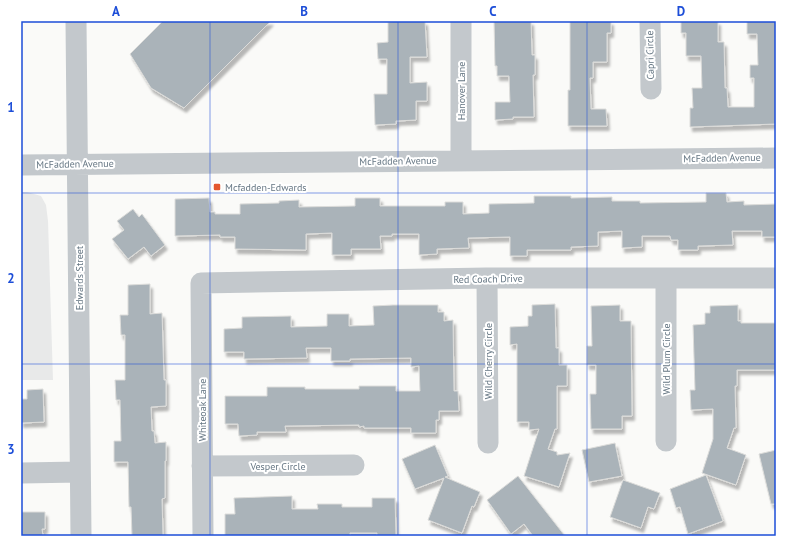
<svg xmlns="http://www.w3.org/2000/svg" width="797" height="557" viewBox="0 0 797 557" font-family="'PT Sans',sans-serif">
  <defs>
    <filter id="shadow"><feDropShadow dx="2.5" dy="4.5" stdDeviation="1" flood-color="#0004"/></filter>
  </defs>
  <rect width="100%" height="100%" fill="#fafaf8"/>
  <!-- built -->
  <path fill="#e8e9e9" d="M 21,192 L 27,192 L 41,196 L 46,205 L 48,221 L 53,380 L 21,380 Z"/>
  <!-- building -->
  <path fill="#aab3b9" stroke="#dcdcda" filter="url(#shadow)" d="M 163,21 L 271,21 L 184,108 L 151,88 L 130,54 Z
    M 398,21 L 425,21 L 427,57 L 410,57 L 410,83 L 427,82 L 427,101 L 416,101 L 416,120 L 396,121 L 396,124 L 375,125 L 374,94 L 387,94 L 387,59 L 378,59 L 377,43 L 388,42 L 388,22 Z
    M 494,21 L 531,21 L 532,55 L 535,55 L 535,75 L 533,75 L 534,117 L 513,117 L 513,119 L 495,120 L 495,102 L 510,102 L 509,76 L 497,76 L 497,66 L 495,66 Z
    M 570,21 L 611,21 L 611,33 L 607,33 L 607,62 L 593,62 L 593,78 L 590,78 L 591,109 L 606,109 L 607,126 L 568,126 L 568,90 L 570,90 Z
    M 681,21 L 718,21 L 718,42 L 724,42 L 725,88 L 727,88 L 728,107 L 754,107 L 754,78 L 750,78 L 750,65 L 758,65 L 757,34 L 747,34 L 747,21 L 776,21 L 776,124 L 690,127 L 690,108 L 693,108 L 692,88 L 702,88 L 701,56 L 686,56 L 686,33 L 681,33 Z
    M 706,193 L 726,193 L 727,202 L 744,201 L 744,205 L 776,204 L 776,237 L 762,237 L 762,231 L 732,231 L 733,245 L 698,246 L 698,250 L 678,250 L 678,240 L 671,240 L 670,236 L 642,236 L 642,247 L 622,248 L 622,231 L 598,232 L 598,246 L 571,247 L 571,250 L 527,250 L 527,256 L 510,256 L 510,237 L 468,238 L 469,248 L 437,249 L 437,254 L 419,255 L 419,234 L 392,234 L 392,236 L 380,236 L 381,249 L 351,249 L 351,255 L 332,255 L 332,233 L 306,234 L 306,250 L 235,249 L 235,237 L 220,237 L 220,235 L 175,236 L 175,199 L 209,198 L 210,212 L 215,212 L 215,214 L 240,214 L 240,204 L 279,203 L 279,201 L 299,200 L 299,207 L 355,206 L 355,198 L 380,198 L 380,206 L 445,206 L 445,202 L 463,202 L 463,214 L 489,213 L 489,204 L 534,203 L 534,196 L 571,196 L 571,198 L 612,197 L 612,201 L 640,201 L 640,203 L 706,202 Z
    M 133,209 L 139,217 L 142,214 L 165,245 L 151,256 L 144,247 L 128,259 L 112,239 L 124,230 L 117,221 Z
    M 150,284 L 150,314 L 162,313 L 164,380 L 166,380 L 166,406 L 151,407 L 152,431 L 154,431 L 155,443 L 166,442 L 166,461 L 165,461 L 165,498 L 162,499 L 163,536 L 132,536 L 131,507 L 129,507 L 128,462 L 114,462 L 114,441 L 121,441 L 120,400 L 116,400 L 115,380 L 125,380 L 125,335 L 121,335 L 120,315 L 128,315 L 128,285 Z
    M 555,304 L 556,348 L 559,348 L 559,365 L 567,365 L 567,386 L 557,386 L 557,429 L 555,429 L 548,449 L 557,452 L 557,455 L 570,453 L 559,487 L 524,476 L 539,429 L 529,430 L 529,422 L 517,422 L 517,344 L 510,345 L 510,327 L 528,326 L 528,316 L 532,316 L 532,305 Z
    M 393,305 L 438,305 L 438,312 L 444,312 L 444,321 L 453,320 L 454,391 L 458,391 L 459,411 L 439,411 L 439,420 L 436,420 L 436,433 L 411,433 L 411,428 L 364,428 L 364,426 L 359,427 L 359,425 L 285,426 L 286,432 L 257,432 L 257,435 L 239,436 L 238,424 L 225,424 L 225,396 L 267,396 L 267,387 L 305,387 L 305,389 L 359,389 L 359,386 L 396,386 L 396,391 L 420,391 L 419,366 L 411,367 L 411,358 L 350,359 L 350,361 L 331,361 L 331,348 L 306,348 L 307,358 L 244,359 L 244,352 L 224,352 L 224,329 L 242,328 L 242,317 L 291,316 L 291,327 L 327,326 L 327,314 L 349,314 L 349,326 L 374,325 L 373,306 Z
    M 620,305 L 620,321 L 631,321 L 632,416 L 622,416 L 622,429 L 591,429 L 590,394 L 596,394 L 596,365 L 587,365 L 587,346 L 592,346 L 591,306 Z
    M 738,305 L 738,321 L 741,321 L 741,323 L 776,323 L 776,370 L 737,370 L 737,386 L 735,386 L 736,428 L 734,428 L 727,448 L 746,455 L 736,485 L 702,473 L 713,439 L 713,409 L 691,410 L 690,390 L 695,390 L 693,325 L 705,324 L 705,313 L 710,313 L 710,306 Z
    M 43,389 L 44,422 L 21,423 L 21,399 L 27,399 L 27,390 Z
    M 615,443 L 622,476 L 589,482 L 582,450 Z
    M 435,445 L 448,476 L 445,477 L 480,492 L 474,507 L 472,506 L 462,533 L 428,520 L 444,478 L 415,489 L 402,459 Z
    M 776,450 L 776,504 L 771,504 L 759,454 Z
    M 706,475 L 723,521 L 688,534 L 680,507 L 676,508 L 670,489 Z
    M 518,476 L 565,536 L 533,536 L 524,524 L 511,534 L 487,500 Z
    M 623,480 L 660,493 L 654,509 L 648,507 L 641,528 L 610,517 Z
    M 292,496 L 292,509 L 318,509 L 317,504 L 342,504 L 342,507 L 372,507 L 372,498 L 395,498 L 396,536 L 377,536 L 377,533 L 350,533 L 350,536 L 225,536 L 225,514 L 235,514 L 234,498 Z
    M 21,512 L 45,512 L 45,529 L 42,529 L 43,536 L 21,536 Z"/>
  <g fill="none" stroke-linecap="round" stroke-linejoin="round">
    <!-- minor -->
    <path stroke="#c3c8cc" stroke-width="21" d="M 76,21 L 81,536
      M 461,21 L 461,160
      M 650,21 L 651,89
      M 21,165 L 776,158
      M 487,278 L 488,443
      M 666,278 L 666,441
      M 202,466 L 354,465
      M 21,473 L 80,472
      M 203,536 L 201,283 L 487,278 L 776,278"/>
  </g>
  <!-- grid -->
  <path fill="none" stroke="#1d4ed8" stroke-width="1" stroke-opacity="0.55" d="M 210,21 L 210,536M 398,21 L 398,536M 587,21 L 587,536M 21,193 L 776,193M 21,364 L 776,364"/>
  <!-- markers -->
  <rect fill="#e4572e" stroke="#fff" stroke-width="1.5" x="213" y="183" width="8" height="8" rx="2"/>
  <g text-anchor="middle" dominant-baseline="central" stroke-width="4" stroke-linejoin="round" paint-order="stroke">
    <!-- street labels -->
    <g font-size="10" fill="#657683" stroke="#fff">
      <text transform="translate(650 55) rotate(-91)">Capri Circle</text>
      <text transform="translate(461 91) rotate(-90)">Hanover Lane</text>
      <text transform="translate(722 158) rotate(-1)">McFadden Avenue</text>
      <text transform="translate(398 161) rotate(-1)">McFadden Avenue</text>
      <text transform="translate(75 164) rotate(-1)">McFadden Avenue</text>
      <text transform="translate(79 278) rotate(-90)">Edwards Street</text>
      <text transform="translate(488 279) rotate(-1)">Red Coach Drive</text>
      <text transform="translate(666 359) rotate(-90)">Wild Plum Circle</text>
      <text transform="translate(488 361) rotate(-90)">Wild Cherry Circle</text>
      <text transform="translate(202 410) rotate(-90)">Whiteoak Lane</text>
      <text x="278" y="466">Vesper Circle</text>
    </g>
    <!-- poi labels -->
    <g font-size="10" fill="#657683" stroke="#fff" text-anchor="start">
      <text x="225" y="187">Mcfadden-Edwards</text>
    </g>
  </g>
  <!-- border -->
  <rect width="797" height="557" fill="none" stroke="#ffffff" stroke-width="44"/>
  <rect x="22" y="22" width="753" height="513" fill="none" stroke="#1d4ed8" stroke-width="1.5"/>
  <g font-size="13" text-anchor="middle" font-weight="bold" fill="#1d4ed8">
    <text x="116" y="16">A</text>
    <text x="304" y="16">B</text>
    <text x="493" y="16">C</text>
    <text x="681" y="16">D</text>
    <text x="11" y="112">1</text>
    <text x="11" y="283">2</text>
    <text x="11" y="454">3</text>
  </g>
</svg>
